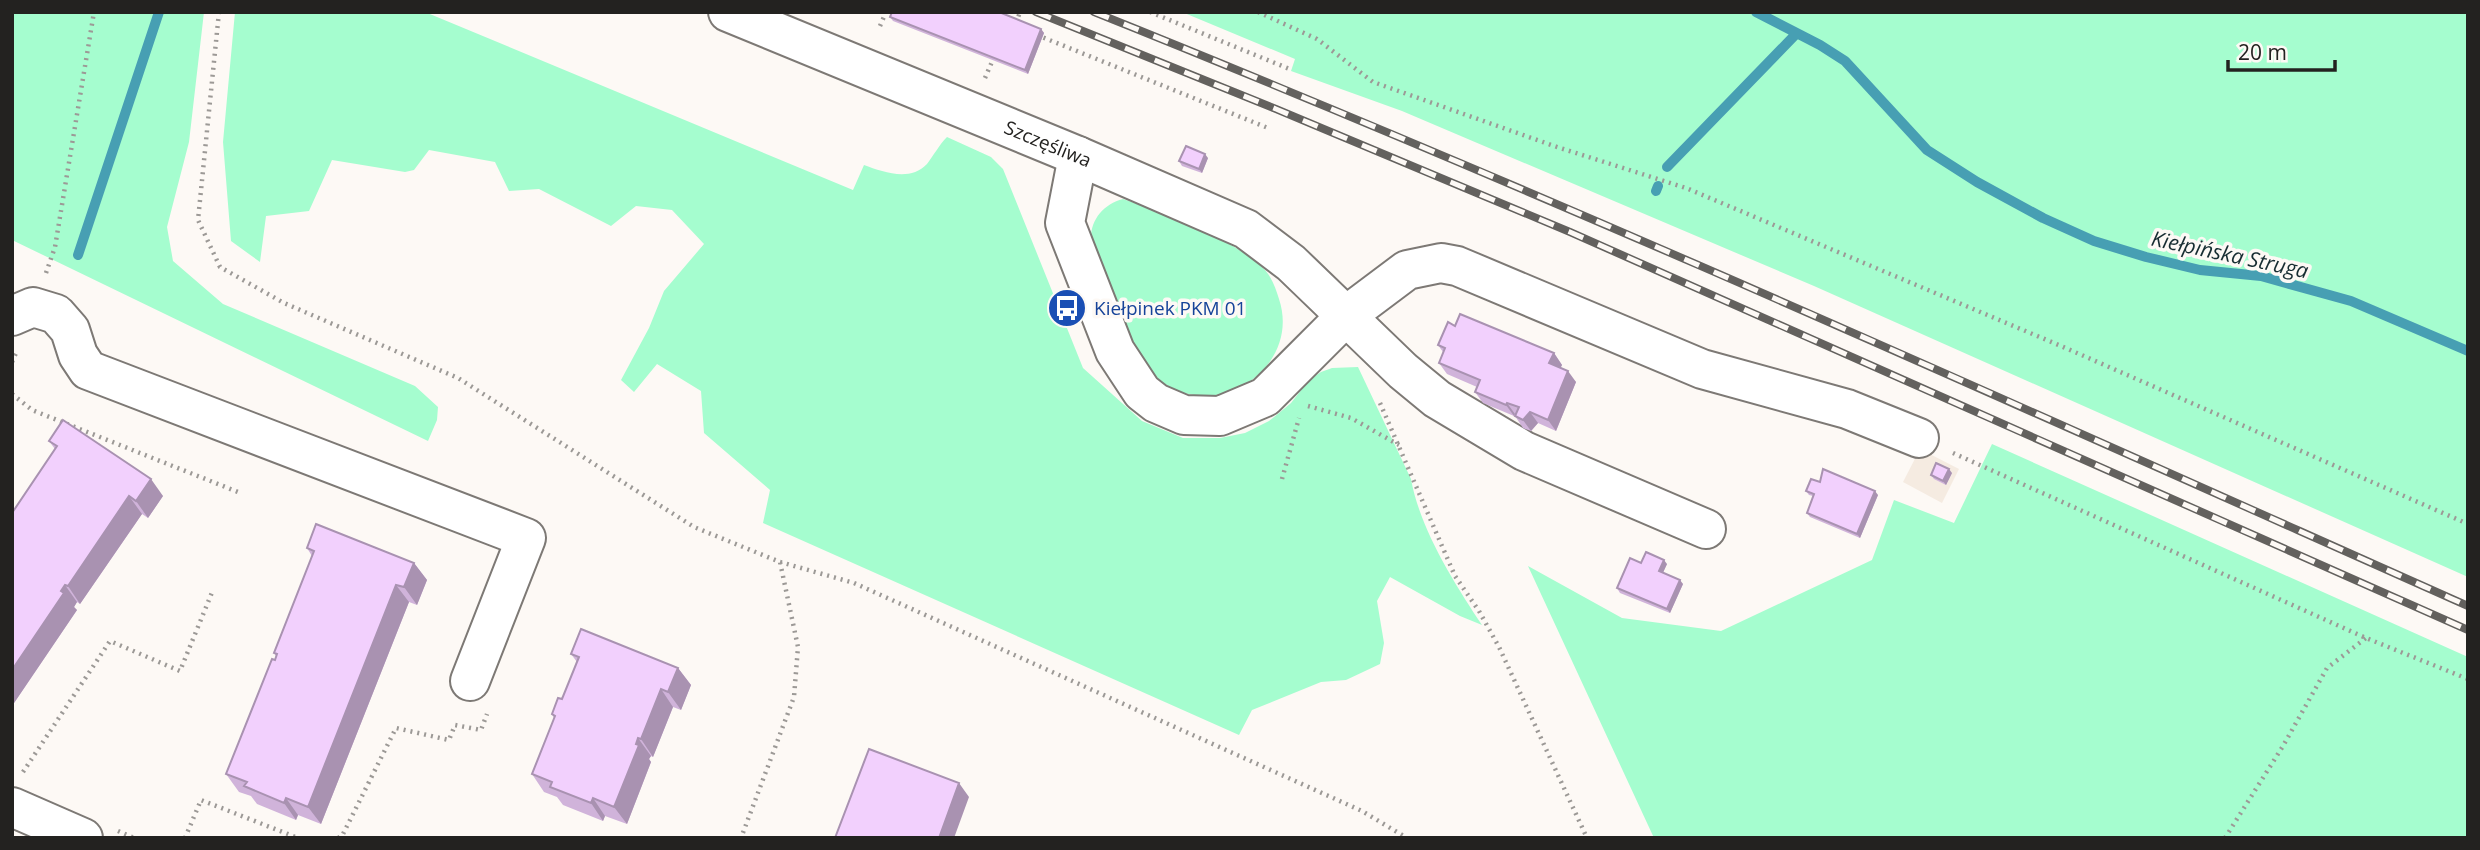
<svg xmlns="http://www.w3.org/2000/svg" width="2480" height="850" viewBox="0 0 2480 850" font-family="'Open Sans',sans-serif">
  <rect width="100%" height="100%" fill="#fdf9f5"/>
  <!-- built -->
  <path fill="#f5ebe1" d="M 1920,449 L 1959,469 L 1942,503 L 1903,482 Z"/>
  <!-- green -->
  <path fill="#a5fdcf" d="M 12,12 L 204,12 L 189,142 L 167,227 L 173,261 L 223,304 L 415,386 L 438,407 L 437,420 L 428,441 L 12,240 Z
    M 235,12 L 425,12 L 853,190 L 864,165 C 883,172 910,182 927,164 C 934,155 939,145 947,137 L 991,157 L 1003,169 L 1083,368 L 1142,421 L 1183,438 L 1220,438 L 1245,433 L 1269,421 L 1279,413 L 1291,403 L 1309,380 L 1321,372 L 1332,368 L 1358,367 L 1411,479 C 1420,529 1454,583 1482,625 L 1460,616 L 1390,577 L 1377,601 L 1384,643 L 1380,664 L 1346,680 L 1321,682 L 1252,710 L 1239,735 L 763,523 L 770,490 L 704,433 L 701,391 L 657,364 L 634,392 L 621,380 L 649,328 L 664,291 L 704,244 L 672,210 L 636,206 L 611,226 L 539,189 L 509,191 L 495,162 L 429,150 L 414,170 L 405,172 L 332,160 L 309,211 L 266,216 L 260,262 L 231,241 L 223,142 Z
    M 1182,12 L 2468,12 L 2468,577 L 1814,286 L 1402,111 L 1291,71 L 1295,59 Z
    M 1123,199 C 1162,213 1237,240 1265,270 C 1272,278 1276,289 1279,299 C 1301,365 1222,421 1165,384 C 1137,367 1102,271 1091,238 C 1091,219 1104,204 1123,199 Z
    M 1992,444 L 2468,657 L 2468,838 L 1654,838 L 1528,566 L 1622,618 L 1721,631 L 1872,560 L 1894,500 L 1954,523 Z"/>
  <g fill="none" stroke-linecap="round" stroke-linejoin="round">
    <!-- stream -->
    <path stroke="#479fb3" stroke-width="10" d="M 1756,12 L 1820,45 L 1845,61 L 1927,150 L 1977,182 L 2043,218 L 2094,241 L 2146,257 L 2200,270 L 2261,276 L 2351,301 L 2468,351
      M 1667,167 L 1796,34
      M 1656,191 L 1658,186
      M 78,255 L 159,12"/>
    <defs>
      <g id="minor">
        <path id="s1" d="M 728,12 L 1078,156 L 1246,229 L 1291,263 L 1403,371 L 1437,399 L 1524,451 L 1706,529"/>
        <path d="M 1078,156 L 1065,223 L 1115,351 L 1142,392 L 1156,403 L 1184,415 L 1220,416 L 1265,397 L 1347,315 L 1407,270 L 1441,263 L 1457,266 L 1702,369 L 1847,409 L 1919,438"/>
        <path d="M 12,316 L 33,307 L 56,314 L 70,330 L 78,355 L 88,370 L 526,538 L 470,681"/>
        <path d="M 12,807 L 83,838"/>
      </g>
    </defs>
    <!-- minor casing -->
    <use href="#minor" stroke="#7d7975" stroke-width="42"/>
    <!-- path -->
    <path stroke="#9c9996" stroke-width="4.5" stroke-dasharray="2 5" stroke-linecap="butt" d="M 219,12 L 198,220 L 220,267 L 284,303 L 458,378 L 694,527 L 780,562 L 798,647 L 794,697 L 741,838
      M 1150,12 L 1292,70
      M 1258,12 L 1317,39 L 1373,82 L 1557,147 L 1686,188 L 2061,346 L 2468,524
      M 880,26 L 886,12
      M 1037,35 L 1268,128
      M 985,78 L 994,57
      M 46,273 L 55,247 L 94,12
      M 12,362 L 16,353
      M 12,394 L 32,410 L 238,492
      M 1380,403 L 1455,576 L 1479,611 L 1499,647 L 1587,838
      M 1308,406 L 1351,418 L 1399,445
      M 1953,453 L 2366,638 L 2468,679
      M 1282,479 L 1299,418
      M 780,562 L 854,583 L 1362,811 L 1407,838
      M 23,772 L 110,641 L 180,671 L 213,590
      M 118,831 L 134,838
      M 185,838 L 201,800 L 298,838
      M 338,838 L 342,836 L 396,728 L 449,740 L 455,725 L 481,730 L 487,714
      M 2225,838 L 2283,746 L 2327,668 L 2366,638"/>
    <!-- minor -->
    <use href="#minor" stroke="#fff" stroke-width="38"/>
    <defs>
      <path id="rail" d="M 1036,12 L 1276,109 L 1570,232 L 2468,630
        M 1094,12 C 1557,197 2012,403 2468,606"/>
    </defs>
    <!-- rail casing -->
    <use href="#rail" stroke="#63615e" stroke-width="8"/>
    <!-- rail -->
    <use href="#rail" stroke="#fdf9f5" stroke-width="5" stroke-dasharray="16" stroke-linecap="butt"/>
    <!-- path-bridge -->
    <path stroke="#9c9996" stroke-width="4.5" stroke-dasharray="2 5" stroke-linecap="butt" d="M 1016,23 L 1020,12"/>
  </g>
  <!-- wall -->
  <path fill="#d0b3da" d="M 890,17 L 1041,29 L 1044,33 L 1028,74 L 893,21 Z
    M 1208,158 L 1202,173 L 1182,166 L 1179,161 Z
    M 1455,326 L 1554,353 L 1562,365 L 1560,368 L 1576,382 L 1556,431 L 1538,423 L 1531,431 L 1523,428 L 1515,416 L 1516,414 L 1515,414 L 1514,416 L 1483,403 L 1475,392 L 1477,387 L 1447,374 L 1439,363 L 1443,352 L 1438,345 Z
    M 49,441 L 163,496 L 148,518 L 142,514 L 80,604 L 77,602 L 74,607 L 77,610 L 12,706 L 12,513 L 55,449 Z
    M 1952,473 L 1946,485 L 1934,479 L 1931,475 Z
    M 1820,482 L 1878,495 L 1860,538 L 1810,517 L 1807,513 L 1813,496 L 1809,495 L 1806,491 Z
    M 307,548 L 414,563 L 427,580 L 417,605 L 409,602 L 321,824 L 298,815 L 296,820 L 257,804 L 251,796 L 239,792 L 226,774 L 275,660 L 276,656 L 274,653 L 312,556 Z
    M 1641,563 L 1667,564 L 1663,572 L 1683,584 L 1670,613 L 1620,593 L 1617,588 Z
    M 571,654 L 678,668 L 691,685 L 681,710 L 673,707 L 653,757 L 651,756 L 649,759 L 651,762 L 627,824 L 605,816 L 603,821 L 563,805 L 557,797 L 544,792 L 532,774 L 554,718 L 552,714 L 562,699 L 577,662 Z"/>
  <!-- shaded-wall -->
  <path fill="#a992b1" d="M 1041,29 L 1044,33 L 1028,74 L 1025,70 Z
    M 1205,154 L 1208,158 L 1202,173 L 1199,169 Z
    M 1554,353 L 1562,365 L 1557,375 L 1549,363 Z
    M 1568,371 L 1576,382 L 1556,431 L 1548,420 Z
    M 1507,403 L 1515,414 L 1514,416 L 1506,405 Z
    M 1530,412 L 1538,423 L 1531,431 L 1523,420 Z
    M 1949,469 L 1952,473 L 1946,485 L 1943,481 Z
    M 151,479 L 163,496 L 148,518 L 136,501 Z
    M 1875,491 L 1878,495 L 1860,538 L 1857,534 Z
    M 129,496 L 142,514 L 80,604 L 68,586 Z
    M 1664,560 L 1667,564 L 1662,575 L 1659,571 Z
    M 414,563 L 427,580 L 417,605 L 404,587 Z
    M 1680,580 L 1683,584 L 1670,613 L 1667,609 Z
    M 65,585 L 77,602 L 74,607 L 77,610 L 12,706 L 12,670 Z
    M 396,585 L 409,602 L 321,824 L 308,807 Z
    M 678,668 L 691,685 L 681,710 L 668,692 Z
    M 661,689 L 673,707 L 653,757 L 641,739 Z
    M 638,738 L 651,756 L 649,759 L 651,762 L 627,824 L 614,807 Z
    M 959,783 L 969,797 L 954,838 L 939,838 Z
    M 286,798 L 298,815 L 296,820 L 284,803 Z
    M 593,798 L 605,816 L 603,821 L 591,803 Z"/>
  <!-- building -->
  <path fill="#f2d0fd" stroke="#a992b1" stroke-width="2" d="M 892,12 L 999,12 L 1041,29 L 1025,70 L 890,17 Z
    M 1186,146 L 1205,154 L 1199,169 L 1179,161 Z
    M 1460,314 L 1554,353 L 1549,363 L 1568,371 L 1548,420 L 1530,412 L 1523,420 L 1515,416 L 1519,407 L 1507,403 L 1506,405 L 1475,392 L 1480,380 L 1439,363 L 1445,348 L 1438,345 L 1448,322 L 1455,326 Z
    M 63,420 L 151,479 L 136,501 L 129,496 L 68,586 L 65,585 L 61,591 L 64,593 L 12,670 L 12,513 L 57,446 L 49,441 Z
    M 1936,463 L 1949,469 L 1943,481 L 1931,475 Z
    M 1823,469 L 1875,491 L 1857,534 L 1807,513 L 1814,494 L 1806,491 L 1811,479 L 1820,482 Z
    M 316,524 L 414,563 L 404,587 L 396,585 L 308,807 L 286,798 L 284,803 L 244,786 L 247,782 L 226,774 L 272,659 L 275,660 L 277,654 L 274,653 L 314,551 L 307,548 Z
    M 1646,552 L 1664,560 L 1659,571 L 1680,580 L 1667,609 L 1617,588 L 1630,558 L 1641,563 Z
    M 581,629 L 678,668 L 668,692 L 661,689 L 641,739 L 638,738 L 636,744 L 639,745 L 614,807 L 593,798 L 591,803 L 550,787 L 552,782 L 532,774 L 555,716 L 552,714 L 558,698 L 562,699 L 579,657 L 571,654 Z
    M 869,749 L 959,783 L 939,838 L 835,838 Z"/>
  <!-- icons -->
  <defs>
    <symbol id="bus-disc" viewBox="-11 -11 22 22"><circle r="9.5" fill="#1a4fb4" stroke="#fdf9f5"/><path d="M-5-6H5V4H4V6H2V4H-2V6H-4V4H-5ZM-3.5-4V0h7V-4ZM-3.5 1.2v1.5H-2V1.2ZM2 1.2v1.5H3.5V1.2Z" fill="#fff"/></symbol>
  </defs>
  <g fill-rule="evenodd">
    <use href="#bus-disc" x="1045" y="286" width="44" height="44"/>
  </g>
  <g text-anchor="middle" dominant-baseline="central" stroke-width="7" stroke-linejoin="round" paint-order="stroke">
    <!-- street labels -->
    <g font-size="19" fill="#232220" stroke="#fdf9f5">
      <text stroke="none"><textPath href="#s1" startOffset="346">Szczęśliwa</textPath></text>
    </g>
    <!-- transit labels -->
    <g font-size="19" fill="#164399" stroke="#fdf9f5" text-anchor="start">
      <text x="1094" y="308">Kiełpinek PKM 01</text>
    </g>
    <!-- water labels -->
    <g font-size="21" font-style="italic" fill="#172d32" stroke="#fdf9f5">
      <text transform="translate(2230 254) rotate(12)">Kiełpińska Struga</text>
    </g>
  </g>
  <!-- border -->
  <rect width="2480" height="850" fill="none" stroke="#232220" stroke-width="28"/>
  <!-- scale -->
  <path d="M2228 60v10h107v-10" fill="none" stroke="#232220" stroke-width="3.5"/>
  <text x="2238" y="60" font-size="21" fill="#232220" stroke="#fdf9f5" stroke-width="5" paint-order="stroke">20 m</text>
</svg>
